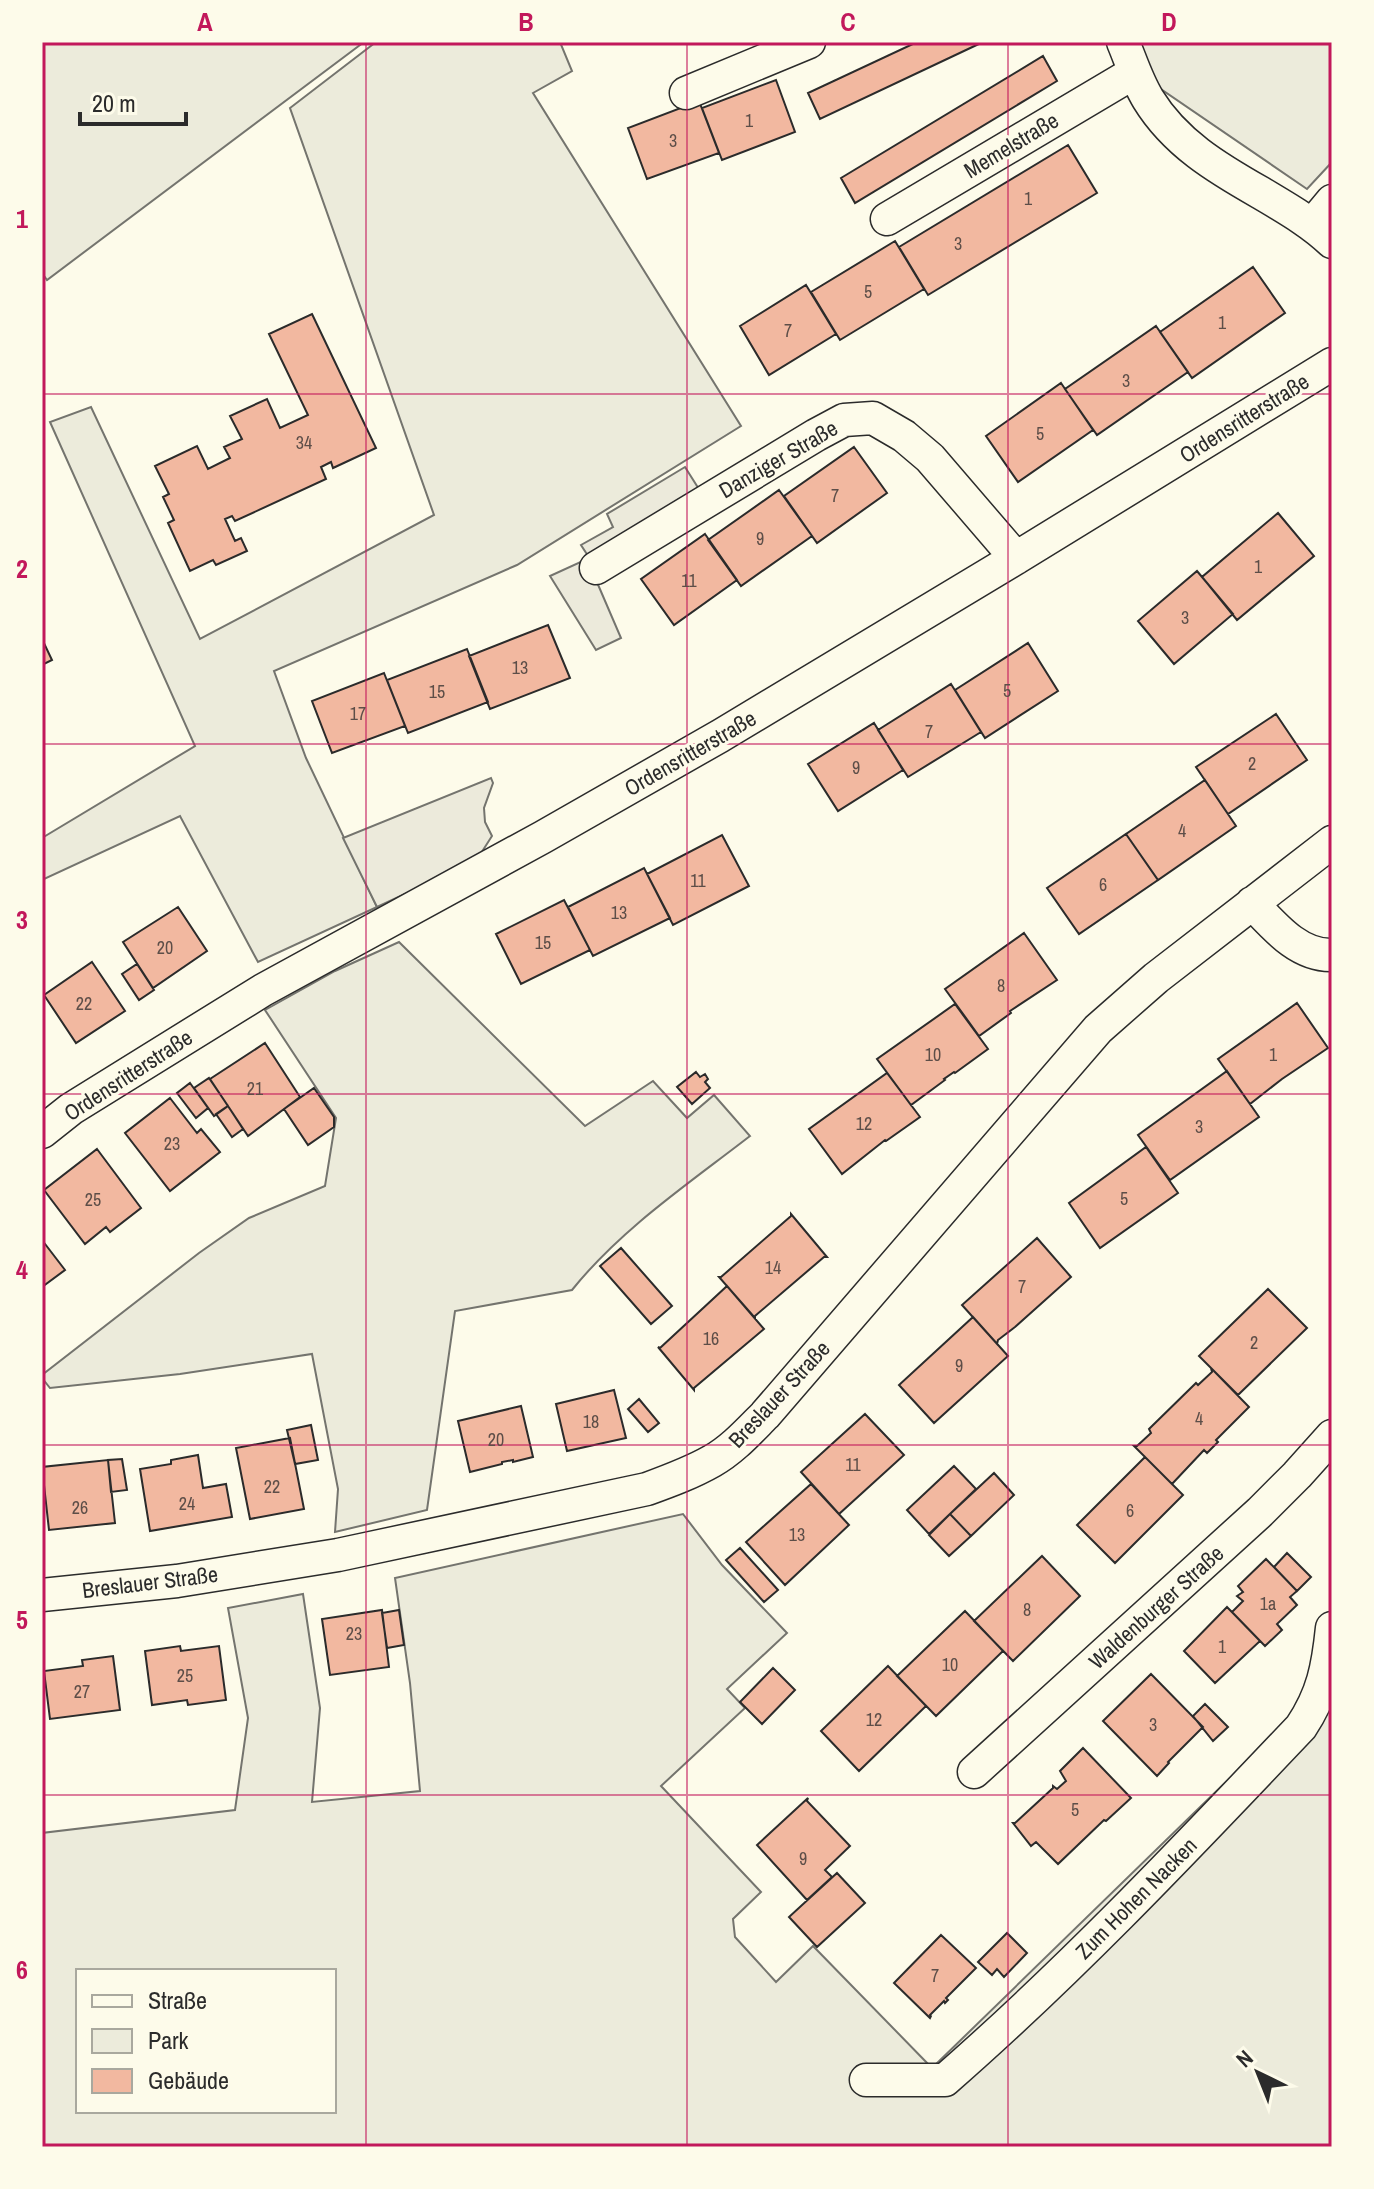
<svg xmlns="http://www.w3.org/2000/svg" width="1374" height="2189" viewBox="0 0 1374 2189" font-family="'Archivo Narrow',sans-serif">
  <rect width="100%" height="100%" fill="#fdfbea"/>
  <!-- green -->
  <path fill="#ecebdb" stroke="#74746e" stroke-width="2" fill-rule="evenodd" d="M 42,42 L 364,42 L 47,280 L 42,273 Z
    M 376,42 L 560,42 L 572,71 L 533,93 L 741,426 L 517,565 L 274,671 L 306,758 L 377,907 L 258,962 L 180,816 L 42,880 L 42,838 L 195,746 L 50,422 L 91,407 L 200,639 L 434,515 L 290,108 Z
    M 1135,42 L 1332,42 L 1332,162 L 1307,189 L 1155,85 Z
    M 399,942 L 585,1126 L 653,1081 L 687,1118 L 714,1095 L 750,1136 C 688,1184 621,1229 572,1290 L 455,1311 L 427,1510 L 335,1532 L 338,1489 L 312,1354 L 180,1374 L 50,1388 L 42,1378 L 42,1375 L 199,1253 L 249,1218 L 325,1186 L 336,1118 L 265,1010 L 335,971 Z
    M 683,1514 L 722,1565 L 787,1633 L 727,1689 L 745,1708 L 661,1786 L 761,1892 L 733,1919 L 735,1937 L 776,1982 L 813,1946 L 932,2068 L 1309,1701 L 1332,1613 L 1332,2147 L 42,2147 L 42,1833 L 235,1810 L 248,1718 L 228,1608 L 303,1594 L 320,1708 L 312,1802 L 420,1791 L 410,1683 L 395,1578 ZM 78,1971 L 334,1971 L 334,2111 L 78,2111 Z"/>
  <!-- parking -->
  <path fill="#eceadb" stroke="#74746e" stroke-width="2" d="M 685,467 L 702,494 L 590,559 L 581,545 L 613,527 L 607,514 Z
    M 587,559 L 621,638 L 596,650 L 550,576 Z
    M 491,778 L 493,783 L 484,808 L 485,822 L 492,836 L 476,861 L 377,907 L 343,838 Z"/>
  <!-- building -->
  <path fill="#f2b8a0" stroke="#2b2b2b" stroke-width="2" d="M 917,42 L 983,42 L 820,119 L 808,93 Z
    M 1043,56 L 1057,81 L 855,203 L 841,178 Z
    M 776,80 L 795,132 L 722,160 L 702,108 Z
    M 699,101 L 719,153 L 647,179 L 628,128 Z
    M 1068,145 L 1097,193 L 928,295 L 899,247 Z
    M 895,241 L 924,289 L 840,340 L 811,292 Z
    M 1253,267 L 1285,313 L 1192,378 L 1160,332 Z
    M 806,285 L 836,334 L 769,375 L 740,326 Z
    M 312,314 L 376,448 L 333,468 L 331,462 L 321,467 L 326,479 L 235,521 L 232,516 L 225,519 L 235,541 L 241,538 L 247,551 L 216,565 L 213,560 L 190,571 L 168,523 L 174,520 L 163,497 L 169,494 L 155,466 L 197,446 L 208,469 L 230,458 L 224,447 L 242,439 L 230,416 L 267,399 L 280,428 L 308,415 L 269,334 Z
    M 1156,326 L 1188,372 L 1097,435 L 1065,389 Z
    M 1061,383 L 1093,430 L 1018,482 L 986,436 Z
    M 854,447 L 887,493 L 817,543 L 784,496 Z
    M 779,490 L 812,536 L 741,586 L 708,540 Z
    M 1278,513 L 1314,556 L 1237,620 L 1202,577 Z
    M 705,534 L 737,580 L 674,625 L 641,579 Z
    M 1197,571 L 1233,614 L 1174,664 L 1138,621 Z
    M 548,625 L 570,678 L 490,709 L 469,656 Z
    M 42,639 L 52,660 L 42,665 Z
    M 1028,643 L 1058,691 L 985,738 L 955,690 Z
    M 467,649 L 488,702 L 408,733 L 387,680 Z
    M 384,673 L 405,726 L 332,753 L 312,701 Z
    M 951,684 L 981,732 L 908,777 L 878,730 Z
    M 1276,714 L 1307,760 L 1228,814 L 1196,767 Z
    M 874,723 L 903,770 L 838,811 L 808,764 Z
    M 1205,780 L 1236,826 L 1158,880 L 1126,834 Z
    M 1126,834 L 1158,880 L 1079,934 L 1047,888 Z
    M 722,835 L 749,886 L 673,925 L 647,874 Z
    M 644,868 L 670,918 L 593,956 L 568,907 Z
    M 564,900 L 590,950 L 521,984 L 496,934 Z
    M 178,907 L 207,951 L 153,988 L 123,942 Z
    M 1024,933 L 1057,980 L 1010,1011 L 1011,1013 L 979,1036 L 945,989 Z
    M 92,962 L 125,1011 L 76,1043 L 44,995 Z
    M 137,964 L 154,990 L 139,1000 L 122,974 Z
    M 1297,1003 L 1328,1048 L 1282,1079 L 1250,1104 L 1218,1059 Z
    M 955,1004 L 988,1049 L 955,1073 L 954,1072 L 944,1079 L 945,1080 L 911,1105 L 877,1059 Z
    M 265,1043 L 300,1097 L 248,1136 L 210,1079 Z
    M 1227,1071 L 1259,1117 L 1170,1180 L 1138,1135 Z
    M 696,1072 L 700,1077 L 705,1074 L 708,1079 L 705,1082 L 710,1088 L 692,1104 L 677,1087 Z
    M 887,1073 L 920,1117 L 886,1141 L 885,1140 L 842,1174 L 809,1129 Z
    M 209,1078 L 228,1106 L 214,1116 L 194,1088 Z
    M 190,1083 L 208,1108 L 196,1118 L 177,1093 Z
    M 314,1088 L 334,1117 L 334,1127 L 308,1145 L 284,1109 Z
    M 170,1098 L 197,1133 L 201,1129 L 220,1152 L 170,1191 L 125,1133 Z
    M 228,1106 L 243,1129 L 232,1137 L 216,1114 Z
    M 1146,1147 L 1178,1193 L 1100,1248 L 1069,1203 Z
    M 97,1149 L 141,1208 L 110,1232 L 106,1227 L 85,1244 L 44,1190 Z
    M 791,1214 L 827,1257 L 824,1257 L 755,1316 L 755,1318 L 719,1277 L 721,1277 L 791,1216 Z
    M 1037,1238 L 1071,1277 L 1015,1327 L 998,1340 L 997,1344 L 962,1305 Z
    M 42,1240 L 65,1270 L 42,1287 Z
    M 621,1248 L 672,1306 L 651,1324 L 600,1266 Z
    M 727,1286 L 764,1329 L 694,1388 L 694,1390 L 658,1347 L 660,1348 Z
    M 1268,1289 L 1307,1328 L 1238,1395 L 1199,1356 Z
    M 973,1317 L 1008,1356 L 934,1423 L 899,1385 Z
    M 1211,1368 L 1249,1407 L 1216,1440 L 1218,1442 L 1207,1453 L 1204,1450 L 1172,1484 L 1134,1446 L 1137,1446 L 1151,1433 L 1149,1429 L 1196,1383 L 1198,1385 L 1212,1372 Z
    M 614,1390 L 626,1438 L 567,1451 L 556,1404 Z
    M 639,1399 L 659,1423 L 648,1432 L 628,1409 Z
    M 521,1406 L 533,1457 L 513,1462 L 513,1460 L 502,1462 L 502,1464 L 470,1472 L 458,1421 Z
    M 865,1414 L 904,1455 L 839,1514 L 801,1472 Z
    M 311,1425 L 318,1460 L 295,1464 L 287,1430 Z
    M 290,1438 L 304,1509 L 250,1519 L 236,1448 Z
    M 198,1455 L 203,1488 L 226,1484 L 232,1517 L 150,1531 L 140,1469 L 171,1464 L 171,1460 Z
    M 1145,1457 L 1183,1495 L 1115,1563 L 1077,1525 Z
    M 122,1459 L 127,1490 L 111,1492 L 108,1460 Z
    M 108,1460 L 115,1523 L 49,1530 L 42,1467 Z
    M 954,1466 L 976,1489 L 929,1534 L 907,1510 Z
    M 994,1473 L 1014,1495 L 971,1536 L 950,1514 Z
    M 811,1484 L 849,1525 L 785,1585 L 746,1542 Z
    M 950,1514 L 971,1536 L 949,1556 L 929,1535 Z
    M 740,1548 L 778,1590 L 764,1602 L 726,1560 Z
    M 1287,1553 L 1311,1577 L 1297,1591 L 1274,1567 Z
    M 1042,1556 L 1080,1596 L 1013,1661 L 974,1621 Z
    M 1266,1559 L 1297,1591 L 1290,1597 L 1297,1605 L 1277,1624 L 1282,1630 L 1265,1646 L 1232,1612 L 1243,1601 L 1237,1596 L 1243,1592 L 1238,1586 Z
    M 1227,1607 L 1260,1641 L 1215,1683 L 1184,1651 Z
    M 382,1610 L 389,1667 L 330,1675 L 322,1619 Z
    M 399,1610 L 404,1645 L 387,1648 L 382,1613 Z
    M 965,1611 L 1003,1651 L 936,1716 L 897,1676 Z
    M 180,1646 L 181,1651 L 219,1646 L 226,1700 L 188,1705 L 187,1700 L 152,1705 L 145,1651 Z
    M 113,1656 L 120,1710 L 50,1719 L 44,1671 L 83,1666 L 82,1660 Z
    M 888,1666 L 926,1706 L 859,1771 L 821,1731 Z
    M 773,1668 L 795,1690 L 762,1724 L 740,1702 Z
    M 1151,1674 L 1203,1727 L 1168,1762 L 1169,1763 L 1157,1776 L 1103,1721 Z
    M 1205,1704 L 1228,1727 L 1213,1741 L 1193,1716 Z
    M 1083,1748 L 1131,1798 L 1106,1821 L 1104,1820 L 1058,1864 L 1036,1842 L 1031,1846 L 1013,1823 L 1015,1823 L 1053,1788 L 1053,1786 L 1057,1789 L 1066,1781 L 1060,1771 Z
    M 808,1798 L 807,1801 L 850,1846 L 825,1870 L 832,1877 L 807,1900 L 757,1845 Z
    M 837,1873 L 865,1903 L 817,1947 L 789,1917 Z
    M 1007,1933 L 1027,1953 L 1004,1977 L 997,1969 L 992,1975 L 978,1962 Z
    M 941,1935 L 976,1968 L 946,1998 L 948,2000 L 945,2003 L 944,2001 L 930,2015 L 931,2016 L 930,2018 L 894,1983 Z"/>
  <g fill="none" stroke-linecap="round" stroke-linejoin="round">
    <defs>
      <path id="street" d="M 1123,42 C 1131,61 1137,81 1148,99 C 1175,143 1217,168 1261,193 C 1286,208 1311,222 1332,242
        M 686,93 L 809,42
        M 887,219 L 1135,72
        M 1312,225 L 1332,201
        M 596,568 L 816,435 L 844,420 L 873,418 L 904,436 L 930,458 L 1016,558
        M 1252,903 C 1274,926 1298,956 1332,955
        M 42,1132 L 71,1109 L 263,990 L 543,837 L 720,736 L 1016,558 L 1332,364
        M 42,1595 L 177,1581 L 338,1555 L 647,1489 C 669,1481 691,1473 712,1461 C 732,1450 749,1431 765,1415 L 1098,1029 L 1156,978 L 1332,842
        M 974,1772 L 1260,1512 L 1297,1475 L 1332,1436
        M 866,2080 L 945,2080 C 1071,1970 1186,1848 1301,1727 C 1323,1694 1328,1667 1332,1628"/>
    </defs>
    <!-- street casing -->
    <use href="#street" stroke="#2b2b2b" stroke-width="35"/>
    <!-- street -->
    <use href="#street" stroke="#fdfbea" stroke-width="32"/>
  </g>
  <!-- grid -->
  <path fill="none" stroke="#c2185b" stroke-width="2" stroke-opacity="0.55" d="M 366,42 L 366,2147M 687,42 L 687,2147M 1008,42 L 1008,2147M 42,394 L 1332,394M 42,744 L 1332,744M 42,1094 L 1332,1094M 42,1445 L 1332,1445M 42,1795 L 1332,1795"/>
  <g text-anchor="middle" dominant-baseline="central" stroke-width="6" stroke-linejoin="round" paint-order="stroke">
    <!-- number labels -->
    <g font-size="18" fill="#5d4e48">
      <text x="749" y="120">1</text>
      <text x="673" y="140">3</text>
      <text x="1028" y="198">1</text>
      <text x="958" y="243">3</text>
      <text x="868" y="291">5</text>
      <text x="1222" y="322">1</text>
      <text x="788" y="330">7</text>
      <text x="1126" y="380">3</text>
      <text x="1040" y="433">5</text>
      <text x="304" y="442">34</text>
      <text x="835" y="495">7</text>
      <text x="760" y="538">9</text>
      <text x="1258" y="566">1</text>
      <text x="689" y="580">11</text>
      <text x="1185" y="617">3</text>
      <text x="520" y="667">13</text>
      <text x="1007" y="690">5</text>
      <text x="437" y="691">15</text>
      <text x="358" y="713">17</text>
      <text x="929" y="731">7</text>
      <text x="1252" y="763">2</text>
      <text x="856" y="767">9</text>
      <text x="1182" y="830">4</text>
      <text x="698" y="880">11</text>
      <text x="1103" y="884">6</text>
      <text x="619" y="912">13</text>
      <text x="543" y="942">15</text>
      <text x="165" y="947">20</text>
      <text x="1001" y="985">8</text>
      <text x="84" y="1003">22</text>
      <text x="933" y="1054">10</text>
      <text x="1273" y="1054">1</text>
      <text x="255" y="1088">21</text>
      <text x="864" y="1123">12</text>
      <text x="1199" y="1126">3</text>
      <text x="172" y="1143">23</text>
      <text x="1124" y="1198">5</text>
      <text x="93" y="1199">25</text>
      <text x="773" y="1267">14</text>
      <text x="1022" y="1286">7</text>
      <text x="711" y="1338">16</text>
      <text x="1254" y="1342">2</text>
      <text x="959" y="1365">9</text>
      <text x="1199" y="1418">4</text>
      <text x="591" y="1421">18</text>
      <text x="496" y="1439">20</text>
      <text x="853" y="1464">11</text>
      <text x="272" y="1486">22</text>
      <text x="187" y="1503">24</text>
      <text x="80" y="1507">26</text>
      <text x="1130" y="1510">6</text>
      <text x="797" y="1534">13</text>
      <text x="1268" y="1603">1a</text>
      <text x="1027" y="1609">8</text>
      <text x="354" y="1633">23</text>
      <text x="1222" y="1646">1</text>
      <text x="950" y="1664">10</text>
      <text x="185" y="1675">25</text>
      <text x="82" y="1691">27</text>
      <text x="874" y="1719">12</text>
      <text x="1153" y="1724">3</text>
      <text x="1075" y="1809">5</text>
      <text x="803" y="1858">9</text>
      <text x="935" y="1975">7</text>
    </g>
    <!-- street labels -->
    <g font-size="22" fill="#2b2b2b" stroke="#fdfbea">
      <text transform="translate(1011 145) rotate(-31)">Memelstraße</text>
      <text transform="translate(1244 418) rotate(-32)">Ordensritterstraße</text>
      <text transform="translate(778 459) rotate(-30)">Danziger Straße</text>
      <text transform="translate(690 753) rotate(-30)">Ordensritterstraße</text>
      <text transform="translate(128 1075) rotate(-33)">Ordensritterstraße</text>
      <text transform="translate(779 1394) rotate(-47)">Breslauer Straße</text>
      <text transform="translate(150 1582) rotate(-7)">Breslauer Straße</text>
      <text transform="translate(1156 1607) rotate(-42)">Waldenburger Straße</text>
      <text transform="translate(1136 1898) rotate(-45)">Zum Hohen Nacken</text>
    </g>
  </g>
  <!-- border -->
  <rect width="1374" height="2189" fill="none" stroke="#fdfbea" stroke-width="88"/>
  <!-- legend -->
  <rect x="76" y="1969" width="260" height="144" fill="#fdfbea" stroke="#a9a89e" stroke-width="2"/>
  <rect x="92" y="1995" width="40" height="12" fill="#fdfbea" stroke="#a9a89e" stroke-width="2"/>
  <text x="148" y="2009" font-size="24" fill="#2b2b2b">Straße</text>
  <rect x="92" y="2029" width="40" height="24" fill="#ecebdb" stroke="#a9a89e" stroke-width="2"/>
  <text x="148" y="2049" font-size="24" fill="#2b2b2b">Park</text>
  <rect x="92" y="2069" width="40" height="24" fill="#f2b8a0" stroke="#a9a89e" stroke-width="2"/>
  <text x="148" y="2089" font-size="24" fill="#2b2b2b">Gebäude</text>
  <!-- north arrow -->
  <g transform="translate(1258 2073) rotate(317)" stroke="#fdfbea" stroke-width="6" paint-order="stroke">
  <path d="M0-6L14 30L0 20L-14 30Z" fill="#2b2b2b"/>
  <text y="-12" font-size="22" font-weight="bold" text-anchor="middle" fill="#2b2b2b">N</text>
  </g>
  <!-- scale -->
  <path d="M80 112v12h106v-12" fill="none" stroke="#2b2b2b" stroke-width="4"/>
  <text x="92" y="112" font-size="24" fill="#2b2b2b" stroke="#fdfbea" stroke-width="6" paint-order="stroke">20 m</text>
  <rect x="44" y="44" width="1286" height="2101" fill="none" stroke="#c2185b" stroke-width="3"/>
  <g font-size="26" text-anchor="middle" font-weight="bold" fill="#c2185b">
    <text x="205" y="31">A</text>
    <text x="526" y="31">B</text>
    <text x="848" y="31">C</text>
    <text x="1169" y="31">D</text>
    <text x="22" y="228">1</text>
    <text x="22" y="578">2</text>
    <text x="22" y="929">3</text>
    <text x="22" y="1279">4</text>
    <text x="22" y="1629">5</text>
    <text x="22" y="1979">6</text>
  </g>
</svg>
